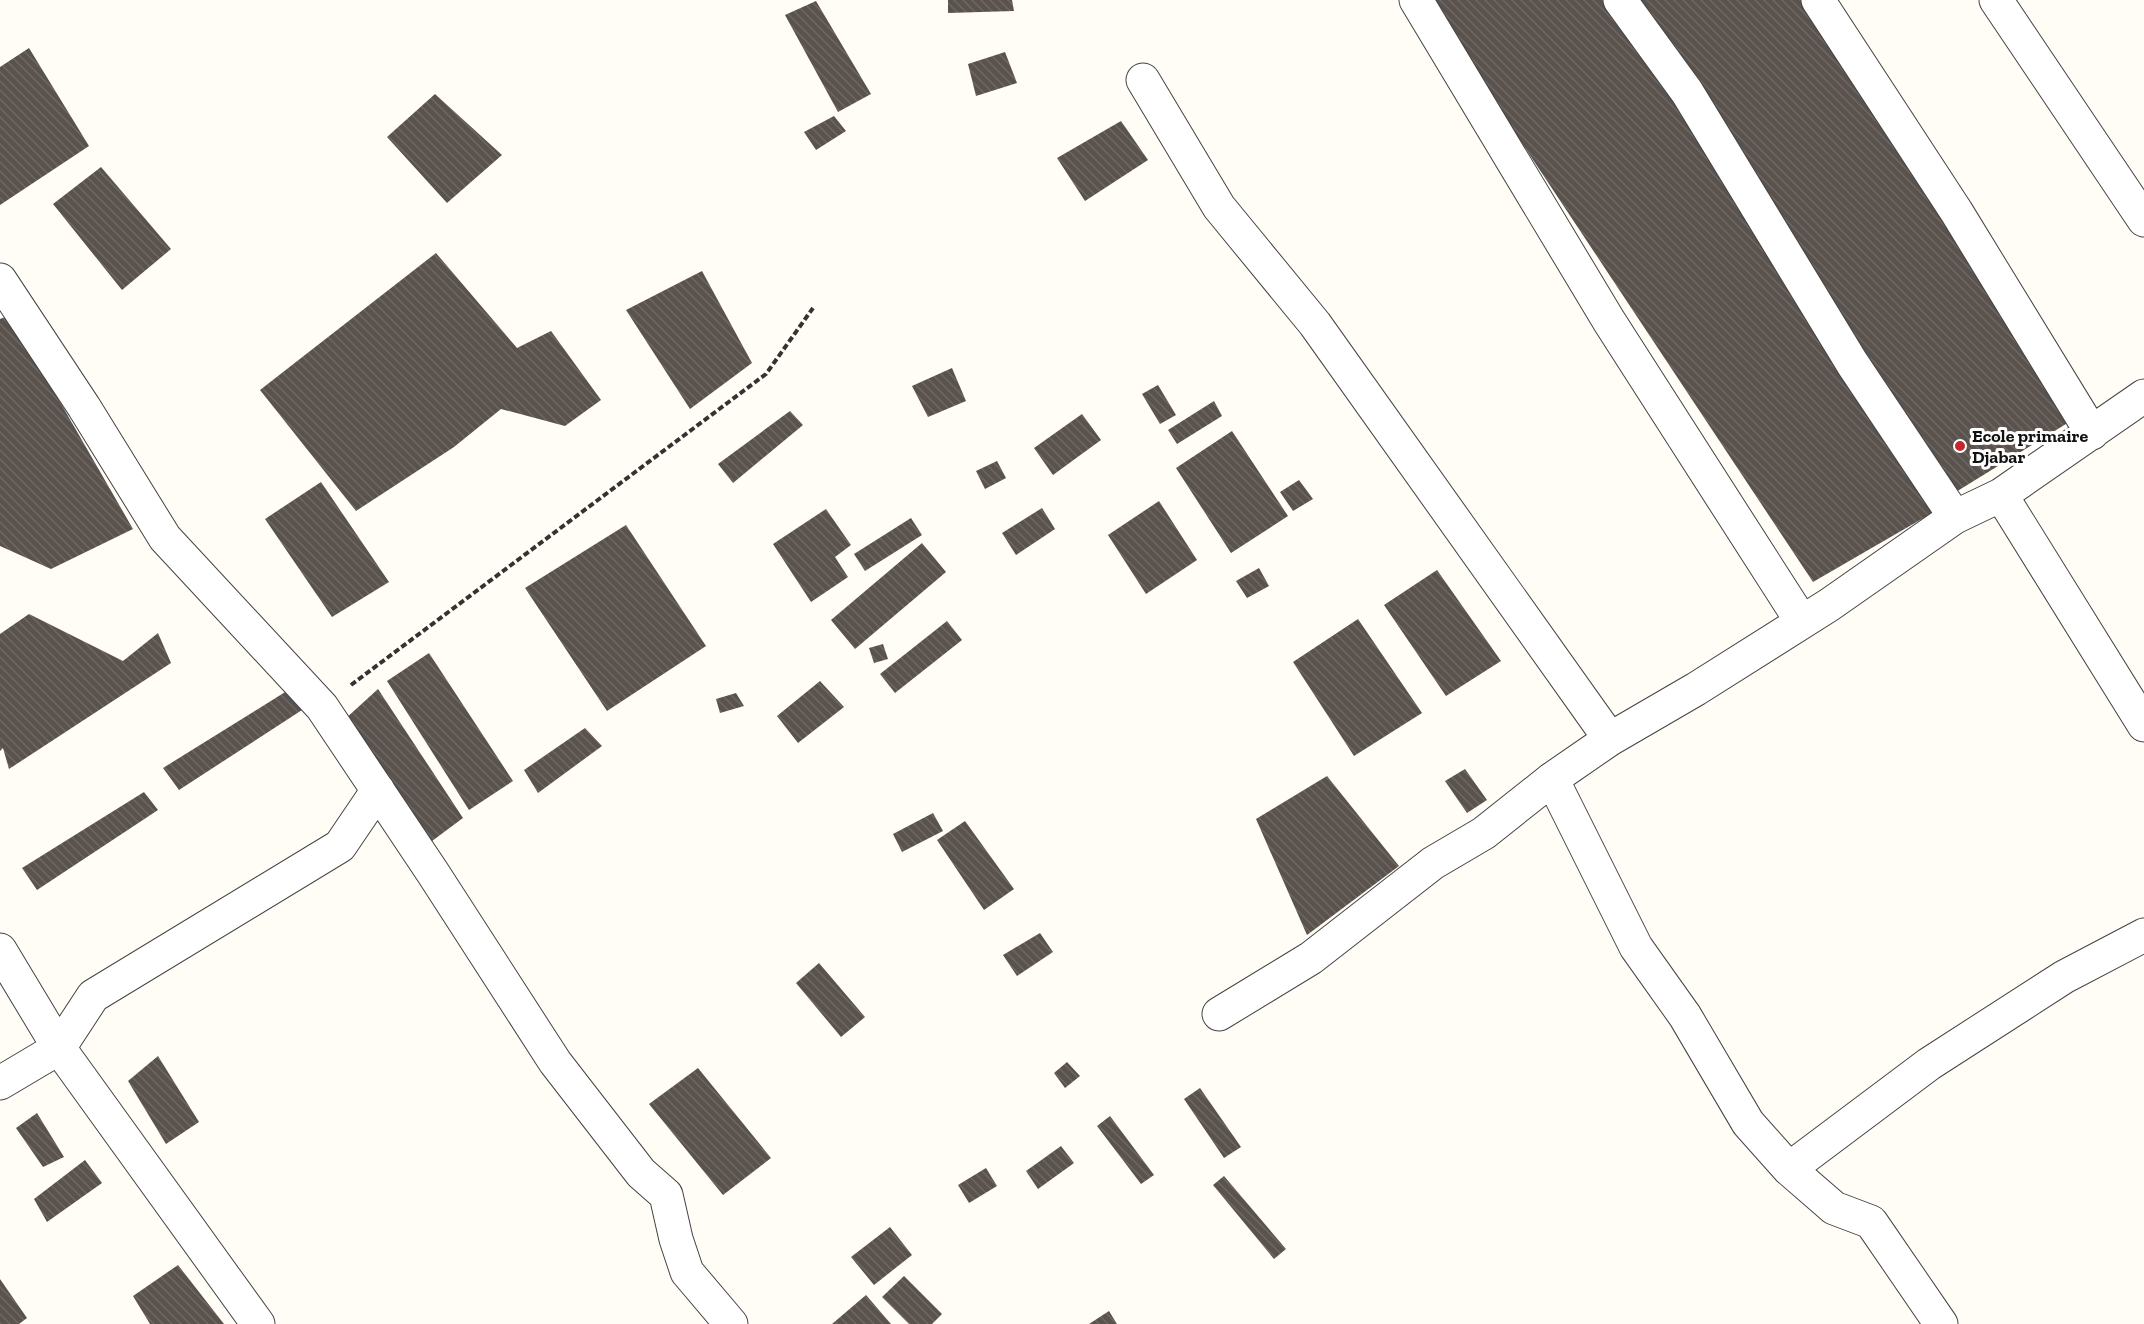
<svg xmlns="http://www.w3.org/2000/svg" width="2144" height="1324" viewBox="0 0 2144 1324" font-family="'Zilla Slab',serif">
  <defs>
    <pattern id="building-back-hatch" width="6" height="6" patternUnits="userSpaceOnUse" patternTransform="scale(1.5)"><rect width="6" height="6" fill="#5a524d"/><path d="M-1 5l2 2M0 0l6 6M5-1l2 2" fill="none" stroke="#6d6662"/></pattern>
  </defs>
  <rect width="100%" height="100%" fill="#fffdf5"/>
  <!-- building -->
  <path fill="url(#building-back-hatch)" d="M 948,0 L 1012,0 L 1014,11 L 948,13 Z
    M 1427,0 L 1614,0 L 1939,509 L 1813,582 Z
    M 1634,0 L 1808,0 L 2074,419 L 1951,495 Z
    M 816,1 L 871,94 L 838,112 L 785,15 Z
    M 29,48 L 89,146 L 0,205 L 0,67 Z
    M 1005,52 L 1017,83 L 976,96 L 968,64 Z
    M 435,94 L 502,155 L 447,203 L 387,137 Z
    M 834,116 L 846,131 L 816,150 L 804,132 Z
    M 1121,121 L 1148,160 L 1085,201 L 1057,158 Z
    M 101,167 L 171,249 L 122,290 L 53,204 Z
    M 436,253 L 517,348 L 551,331 L 601,400 L 565,426 L 501,409 L 454,447 L 356,511 L 260,390 Z
    M 702,271 L 752,363 L 690,409 L 626,310 Z
    M 10,315 L 133,529 L 51,569 L 0,546 L 0,319 Z
    M 952,368 L 966,401 L 928,417 L 912,386 Z
    M 1158,385 L 1176,415 L 1160,424 L 1142,394 Z
    M 1214,401 L 1222,416 L 1177,444 L 1168,430 Z
    M 790,411 L 803,425 L 733,483 L 718,464 Z
    M 1082,414 L 1101,440 L 1053,475 L 1034,448 Z
    M 1232,431 L 1288,516 L 1231,553 L 1176,468 Z
    M 997,461 L 1006,478 L 985,489 L 976,471 Z
    M 1299,480 L 1313,499 L 1293,511 L 1280,492 Z
    M 321,482 L 389,582 L 332,617 L 265,519 Z
    M 1159,501 L 1197,560 L 1146,594 L 1108,535 Z
    M 1042,508 L 1055,529 L 1016,555 L 1002,533 Z
    M 826,509 L 851,545 L 835,557 L 848,577 L 811,602 L 773,544 Z
    M 911,518 L 922,535 L 865,571 L 854,554 Z
    M 626,525 L 706,646 L 607,711 L 525,588 Z
    M 922,543 L 946,572 L 855,649 L 831,620 Z
    M 1259,568 L 1269,586 L 1247,598 L 1236,581 Z
    M 1437,570 L 1501,661 L 1446,696 L 1384,605 Z
    M 29,614 L 123,661 L 158,633 L 171,663 L 9,769 L 3,748 L 0,751 L 0,634 Z
    M 1358,619 L 1422,713 L 1354,756 L 1293,662 Z
    M 947,621 L 962,640 L 895,693 L 880,674 Z
    M 883,644 L 888,659 L 874,663 L 869,648 Z
    M 429,653 L 513,781 L 469,810 L 387,681 Z
    M 820,681 L 844,707 L 798,743 L 777,716 Z
    M 290,689 L 302,710 L 179,790 L 163,768 Z
    M 378,689 L 463,818 L 428,844 L 344,720 Z
    M 736,693 L 744,706 L 720,713 L 716,699 Z
    M 585,728 L 602,746 L 538,793 L 524,770 Z
    M 1465,769 L 1487,800 L 1467,813 L 1445,781 Z
    M 1327,776 L 1399,866 L 1307,935 L 1256,819 Z
    M 144,792 L 158,810 L 37,890 L 22,868 Z
    M 933,813 L 943,831 L 902,852 L 893,834 Z
    M 965,821 L 1014,889 L 984,910 L 937,840 Z
    M 1040,933 L 1053,952 L 1017,976 L 1003,955 Z
    M 819,963 L 865,1017 L 841,1037 L 796,983 Z
    M 158,1056 L 199,1122 L 166,1144 L 128,1081 Z
    M 1067,1062 L 1080,1076 L 1065,1088 L 1054,1073 Z
    M 698,1068 L 771,1158 L 723,1195 L 649,1104 Z
    M 1200,1088 L 1241,1147 L 1224,1158 L 1184,1099 Z
    M 37,1113 L 64,1157 L 43,1167 L 16,1128 Z
    M 1110,1116 L 1154,1175 L 1141,1184 L 1097,1126 Z
    M 1061,1146 L 1074,1163 L 1038,1189 L 1026,1171 Z
    M 85,1160 L 102,1183 L 47,1222 L 34,1199 Z
    M 986,1168 L 997,1186 L 969,1203 L 958,1185 Z
    M 1224,1176 L 1286,1249 L 1274,1259 L 1213,1185 Z
    M 890,1227 L 912,1255 L 874,1285 L 851,1257 Z
    M 178,1265 L 224,1324 L 150,1324 L 133,1296 Z
    M 904,1276 L 942,1314 L 932,1324 L 909,1324 L 882,1297 Z
    M 0,1279 L 27,1318 L 19,1324 L 0,1324 Z
    M 866,1295 L 891,1324 L 832,1324 Z
    M 1109,1311 L 1117,1324 L 1089,1324 Z"/>
  <g fill="none" stroke-linecap="round" stroke-linejoin="round">
    <defs>
      <path id="street" d="M 1416,0 L 1609,321 L 1802,622
        M 1620,0 L 1687,92 L 1852,363 L 1955,517
        M 1818,0 L 1956,211 L 2092,433
        M 1996,0 L 2144,220
        M 1143,80 L 1219,207 L 1315,324 L 1610,739
        M 0,280 L 84,407 L 165,538 L 322,707 L 433,873 L 555,1062 L 641,1173 L 666,1195 L 676,1239 L 687,1272 L 731,1324
        M 2001,495 L 2144,725
        M 1552,779 L 1636,947 L 1685,1016 L 1748,1123 L 1789,1169 L 1834,1208 L 1871,1222 L 1941,1324
        M 0,950 L 59,1048 L 258,1324
        M 1219,1014 L 1311,958 L 1433,863 L 1484,833 L 1552,779 L 1610,739 L 1696,689 L 1829,605 L 1955,517 L 2001,495 L 2144,396
        M 0,1083 L 59,1048 L 93,996 L 340,846 L 378,790
        M 1789,1169 L 1929,1064 L 2064,977 L 2144,935"/>
    </defs>
    <!-- street casing -->
    <use href="#street" stroke="#444" stroke-width="35"/>
    <!-- path -->
    <path stroke="#333" stroke-width="4" stroke-dasharray="6 3" stroke-linecap="butt" d="M 351,685 L 766,374 L 813,308"/>
    <!-- street -->
    <use href="#street" stroke="#fff" stroke-width="33"/>
  </g>
  <!-- markers -->
  <circle fill="#c4262e" stroke="#fff" stroke-width="2" cx="1960" cy="446" r="6"/>
  <g text-anchor="middle" dominant-baseline="central" stroke-width="6" stroke-linejoin="round" paint-order="stroke">
    <!-- poi labels -->
    <g font-size="18" font-weight="bold" fill="#111" stroke="#fff" text-anchor="start">
      <text x="1972" y="436">Ecole primaire<tspan x="1972" dy="21">Djabar</tspan></text>
    </g>
  </g>
</svg>
